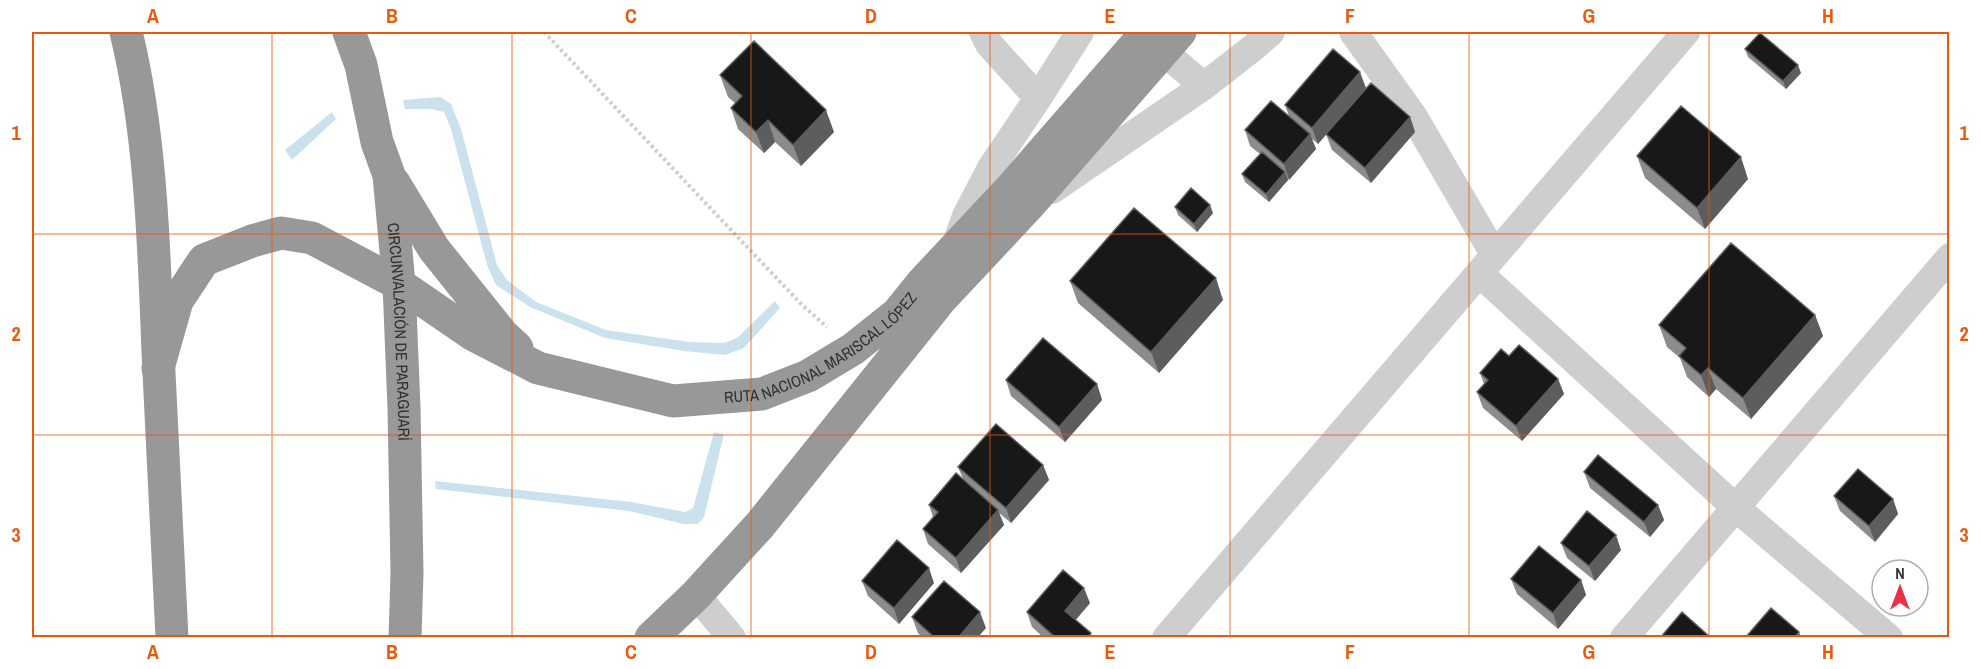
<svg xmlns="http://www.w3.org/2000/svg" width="1981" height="669" viewBox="0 0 1981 669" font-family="'Archivo Narrow',sans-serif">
  <rect width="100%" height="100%" fill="#fff"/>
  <!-- water -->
  <path fill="#cbe2ee" d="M 440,97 L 451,104 L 461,129 L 497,265 L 507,280 L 536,302 L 606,330 L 689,342 L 724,343 L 737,338 L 775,301 L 780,308 L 744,348 L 725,355 L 684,351 L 605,338 L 530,307 L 496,285 L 487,265 L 451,129 L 444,112 L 431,109 L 405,109 L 403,100 Z
    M 332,112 L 336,119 L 292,160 L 285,150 Z
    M 714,432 L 724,434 L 704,517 L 698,524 L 684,524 L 629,511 L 436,489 L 435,481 L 631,502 L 685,512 L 693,508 Z"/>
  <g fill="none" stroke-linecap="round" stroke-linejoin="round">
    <!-- path -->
    <path stroke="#cecece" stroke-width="4" stroke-dasharray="3 3" stroke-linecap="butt" d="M 544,32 L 801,304 L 827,327"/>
    <!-- street -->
    <path stroke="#cecece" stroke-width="28" d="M 983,32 L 989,44 L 1038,98
      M 1353,32 L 1414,117 L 1494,254
      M 1147,38 L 1204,86
      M 1052,190 L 1204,86 L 1254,47 L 1271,32
      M 957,241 L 966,216 L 991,168 L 1038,98 L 1080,32
      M 1479,273 L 1735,507 L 1889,638
      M 696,595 L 732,638
      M 1166,638 L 1686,32
      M 1624,638 L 1950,257"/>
    <!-- highway -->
    <g stroke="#989898" stroke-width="33">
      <path d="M 126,32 C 151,134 154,247 158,352 C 162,447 167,542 172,638"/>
      <path id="s1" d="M 349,32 L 361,65 L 377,142 L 389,175 L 399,284 L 404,408 L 407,573 L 405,638"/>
      <path d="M 394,183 L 434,249 L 502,334 L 517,348"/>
      <path id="s2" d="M 158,368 L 177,301 L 204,260 L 252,241 L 281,233 L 312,238 L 399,284 L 472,334 L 538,368 L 673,401 L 762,394 L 808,376 L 853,349 L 897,314 L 922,283 L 1012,187 L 1147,32"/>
      <path d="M 651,638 L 696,595 L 760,525 L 941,299 L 1030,204 L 1180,32"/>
    </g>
  </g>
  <!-- wall -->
  <path fill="#8c8c8c" d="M 1745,49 L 1801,73 L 1786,89 L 1748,57 Z
    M 720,75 L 834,132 L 801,166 L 775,142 L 764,153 L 738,129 L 731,108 L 735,103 L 728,97 Z
    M 1366,88 L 1318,144 L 1312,139 L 1316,149 L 1289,180 L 1288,178 L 1288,180 L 1269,202 L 1245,182 L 1242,174 L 1260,154 L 1250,146 L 1245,130 L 1289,116 L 1285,105 Z
    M 1410,117 L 1415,132 L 1371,183 L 1332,150 L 1326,134 Z
    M 1637,156 L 1748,179 L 1705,229 L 1645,178 Z
    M 1175,207 L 1213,213 L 1197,232 L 1178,215 Z
    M 1070,281 L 1223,300 L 1159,373 L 1078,303 Z
    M 1815,315 L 1823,336 L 1751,419 L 1716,389 L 1709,397 L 1687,377 L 1680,358 L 1667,347 L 1659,325 Z
    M 1509,356 L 1558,379 L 1564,394 L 1522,441 L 1483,408 L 1477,392 L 1484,384 L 1480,373 Z
    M 1006,380 L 1097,384 L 1102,400 L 1065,442 L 1011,396 Z
    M 1043,465 L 1049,480 L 1011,523 L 999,513 L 1004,525 L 961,573 L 928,544 L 923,529 L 933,517 L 929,505 L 963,479 L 958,467 Z
    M 1584,472 L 1658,505 L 1664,520 L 1650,537 L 1590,488 Z
    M 1834,496 L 1893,499 L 1898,514 L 1875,542 L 1840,511 Z
    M 1561,543 L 1621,550 L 1595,581 L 1567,558 Z
    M 1511,579 L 1581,580 L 1586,595 L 1558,629 L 1517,594 Z
    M 862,581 L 934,583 L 899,624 L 868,596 Z
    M 1090,603 L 1076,620 L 1091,633 L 1092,638 L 1044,638 L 1032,627 L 1027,612 Z
    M 912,617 L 986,628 L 977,638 L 923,638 L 918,633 Z"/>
  <!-- shaded-wall -->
  <path fill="#5d5d5d" d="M 1798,65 L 1801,73 L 1786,89 L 1783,81 Z
    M 1360,72 L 1366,88 L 1318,144 L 1312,128 Z
    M 826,110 L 834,132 L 801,166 L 793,145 Z
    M 1410,117 L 1415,132 L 1371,183 L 1365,168 Z
    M 768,120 L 775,142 L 764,153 L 756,132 Z
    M 1310,134 L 1316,149 L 1289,180 L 1284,164 Z
    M 1741,157 L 1748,179 L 1705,229 L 1697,208 Z
    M 1285,172 L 1288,180 L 1269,202 L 1266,194 Z
    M 1210,205 L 1213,213 L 1197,232 L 1194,224 Z
    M 1216,278 L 1223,300 L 1159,373 L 1151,352 Z
    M 1815,315 L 1823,336 L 1751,419 L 1743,398 Z
    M 1708,368 L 1716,389 L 1709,397 L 1701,375 Z
    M 1558,379 L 1564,394 L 1522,441 L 1516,426 Z
    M 1097,384 L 1102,400 L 1065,442 L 1059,427 Z
    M 1043,465 L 1049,480 L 1011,523 L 1006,508 Z
    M 1893,499 L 1898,514 L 1875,542 L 1869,526 Z
    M 1658,505 L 1664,520 L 1650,537 L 1644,522 Z
    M 998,510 L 1004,525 L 961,573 L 956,558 Z
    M 1616,535 L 1621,550 L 1595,581 L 1589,566 Z
    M 929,568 L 934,583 L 899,624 L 894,608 Z
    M 1581,580 L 1586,595 L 1558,629 L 1553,613 Z
    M 1084,588 L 1090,603 L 1070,626 L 1065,611 Z
    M 980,612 L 986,628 L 977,638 L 958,638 Z
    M 1799,632 L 1801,638 L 1794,638 Z"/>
  <!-- building -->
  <path fill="#181818" stroke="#5d5d5d" stroke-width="1.5" d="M 1760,33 L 1798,65 L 1783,81 L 1745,49 Z
    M 754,41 L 826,110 L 793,145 L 768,120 L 756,132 L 731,108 L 742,96 L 720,75 Z
    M 1333,49 L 1360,72 L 1312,128 L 1285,105 Z
    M 1371,83 L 1410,117 L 1365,168 L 1326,134 Z
    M 1271,101 L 1310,134 L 1284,164 L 1245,130 Z
    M 1681,106 L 1741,157 L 1697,208 L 1637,156 Z
    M 1262,152 L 1285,172 L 1266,194 L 1242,174 Z
    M 1191,188 L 1210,205 L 1194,224 L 1175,207 Z
    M 1134,208 L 1216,278 L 1151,352 L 1070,281 Z
    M 1731,243 L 1815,315 L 1743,398 L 1708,368 L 1701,375 L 1679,356 L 1686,348 L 1659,325 Z
    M 1043,338 L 1097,384 L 1059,427 L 1006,380 Z
    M 1519,345 L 1558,379 L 1516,426 L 1477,392 L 1488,380 L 1480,373 L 1501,349 L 1509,356 Z
    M 996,424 L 1043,465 L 1006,508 L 958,467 Z
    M 1598,455 L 1658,505 L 1644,522 L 1584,472 Z
    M 1858,469 L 1893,499 L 1869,526 L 1834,496 Z
    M 956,473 L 998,510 L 956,558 L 923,529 L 938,512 L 929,505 Z
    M 1587,511 L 1616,535 L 1589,566 L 1561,543 Z
    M 897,540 L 929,568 L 894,608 L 862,581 Z
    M 1539,546 L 1581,580 L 1553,613 L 1511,579 Z
    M 1063,570 L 1084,588 L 1065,611 L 1091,633 L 1087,638 L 1056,638 L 1027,612 Z
    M 944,581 L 980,612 L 958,638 L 935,638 L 912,617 Z
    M 1771,608 L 1799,632 L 1794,638 L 1745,638 Z
    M 1682,612 L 1711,638 L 1660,638 Z"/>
  <!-- grid -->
  <path fill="none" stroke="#e8590c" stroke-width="1.5" stroke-opacity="0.55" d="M 272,32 L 272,638M 512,32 L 512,638M 751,32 L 751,638M 990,32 L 990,638M 1230,32 L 1230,638M 1469,32 L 1469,638M 1709,32 L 1709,638M 32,234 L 1950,234M 32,435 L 1950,435"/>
  <g text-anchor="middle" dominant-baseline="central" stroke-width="6" stroke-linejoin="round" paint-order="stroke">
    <!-- street labels -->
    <g font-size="16" fill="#313131" stroke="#fff">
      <text stroke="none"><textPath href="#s1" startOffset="306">CIRCUNVALACIÓN DE PARAGUARÍ</textPath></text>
      <text stroke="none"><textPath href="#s2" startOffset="794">RUTA NACIONAL MARISCAL LÓPEZ</textPath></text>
    </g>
  </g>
  <!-- border -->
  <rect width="1981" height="669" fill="none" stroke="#ffffff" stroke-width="66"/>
  <!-- north arrow -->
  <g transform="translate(1900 588)"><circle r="28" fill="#ffffff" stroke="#adadad" stroke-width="1.5"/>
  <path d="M0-4.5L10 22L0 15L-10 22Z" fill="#ea3145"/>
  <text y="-9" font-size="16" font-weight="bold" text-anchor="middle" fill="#313131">N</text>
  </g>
  <rect x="33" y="33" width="1915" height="603" fill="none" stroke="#e8590c" stroke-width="2"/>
  <g font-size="20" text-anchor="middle" font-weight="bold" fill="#e8590c">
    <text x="153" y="23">A</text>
    <text x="392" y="23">B</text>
    <text x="631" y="23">C</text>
    <text x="871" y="23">D</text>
    <text x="1110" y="23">E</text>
    <text x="1350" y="23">F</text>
    <text x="1589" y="23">G</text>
    <text x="1828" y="23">H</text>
    <text x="16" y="140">1</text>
    <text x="1964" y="140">1</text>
    <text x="16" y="341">2</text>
    <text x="1964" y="341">2</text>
    <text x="16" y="542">3</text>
    <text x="1964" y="542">3</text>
    <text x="153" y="659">A</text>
    <text x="392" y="659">B</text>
    <text x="631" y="659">C</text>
    <text x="871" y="659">D</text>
    <text x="1110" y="659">E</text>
    <text x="1350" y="659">F</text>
    <text x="1589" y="659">G</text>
    <text x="1828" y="659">H</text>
  </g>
</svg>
